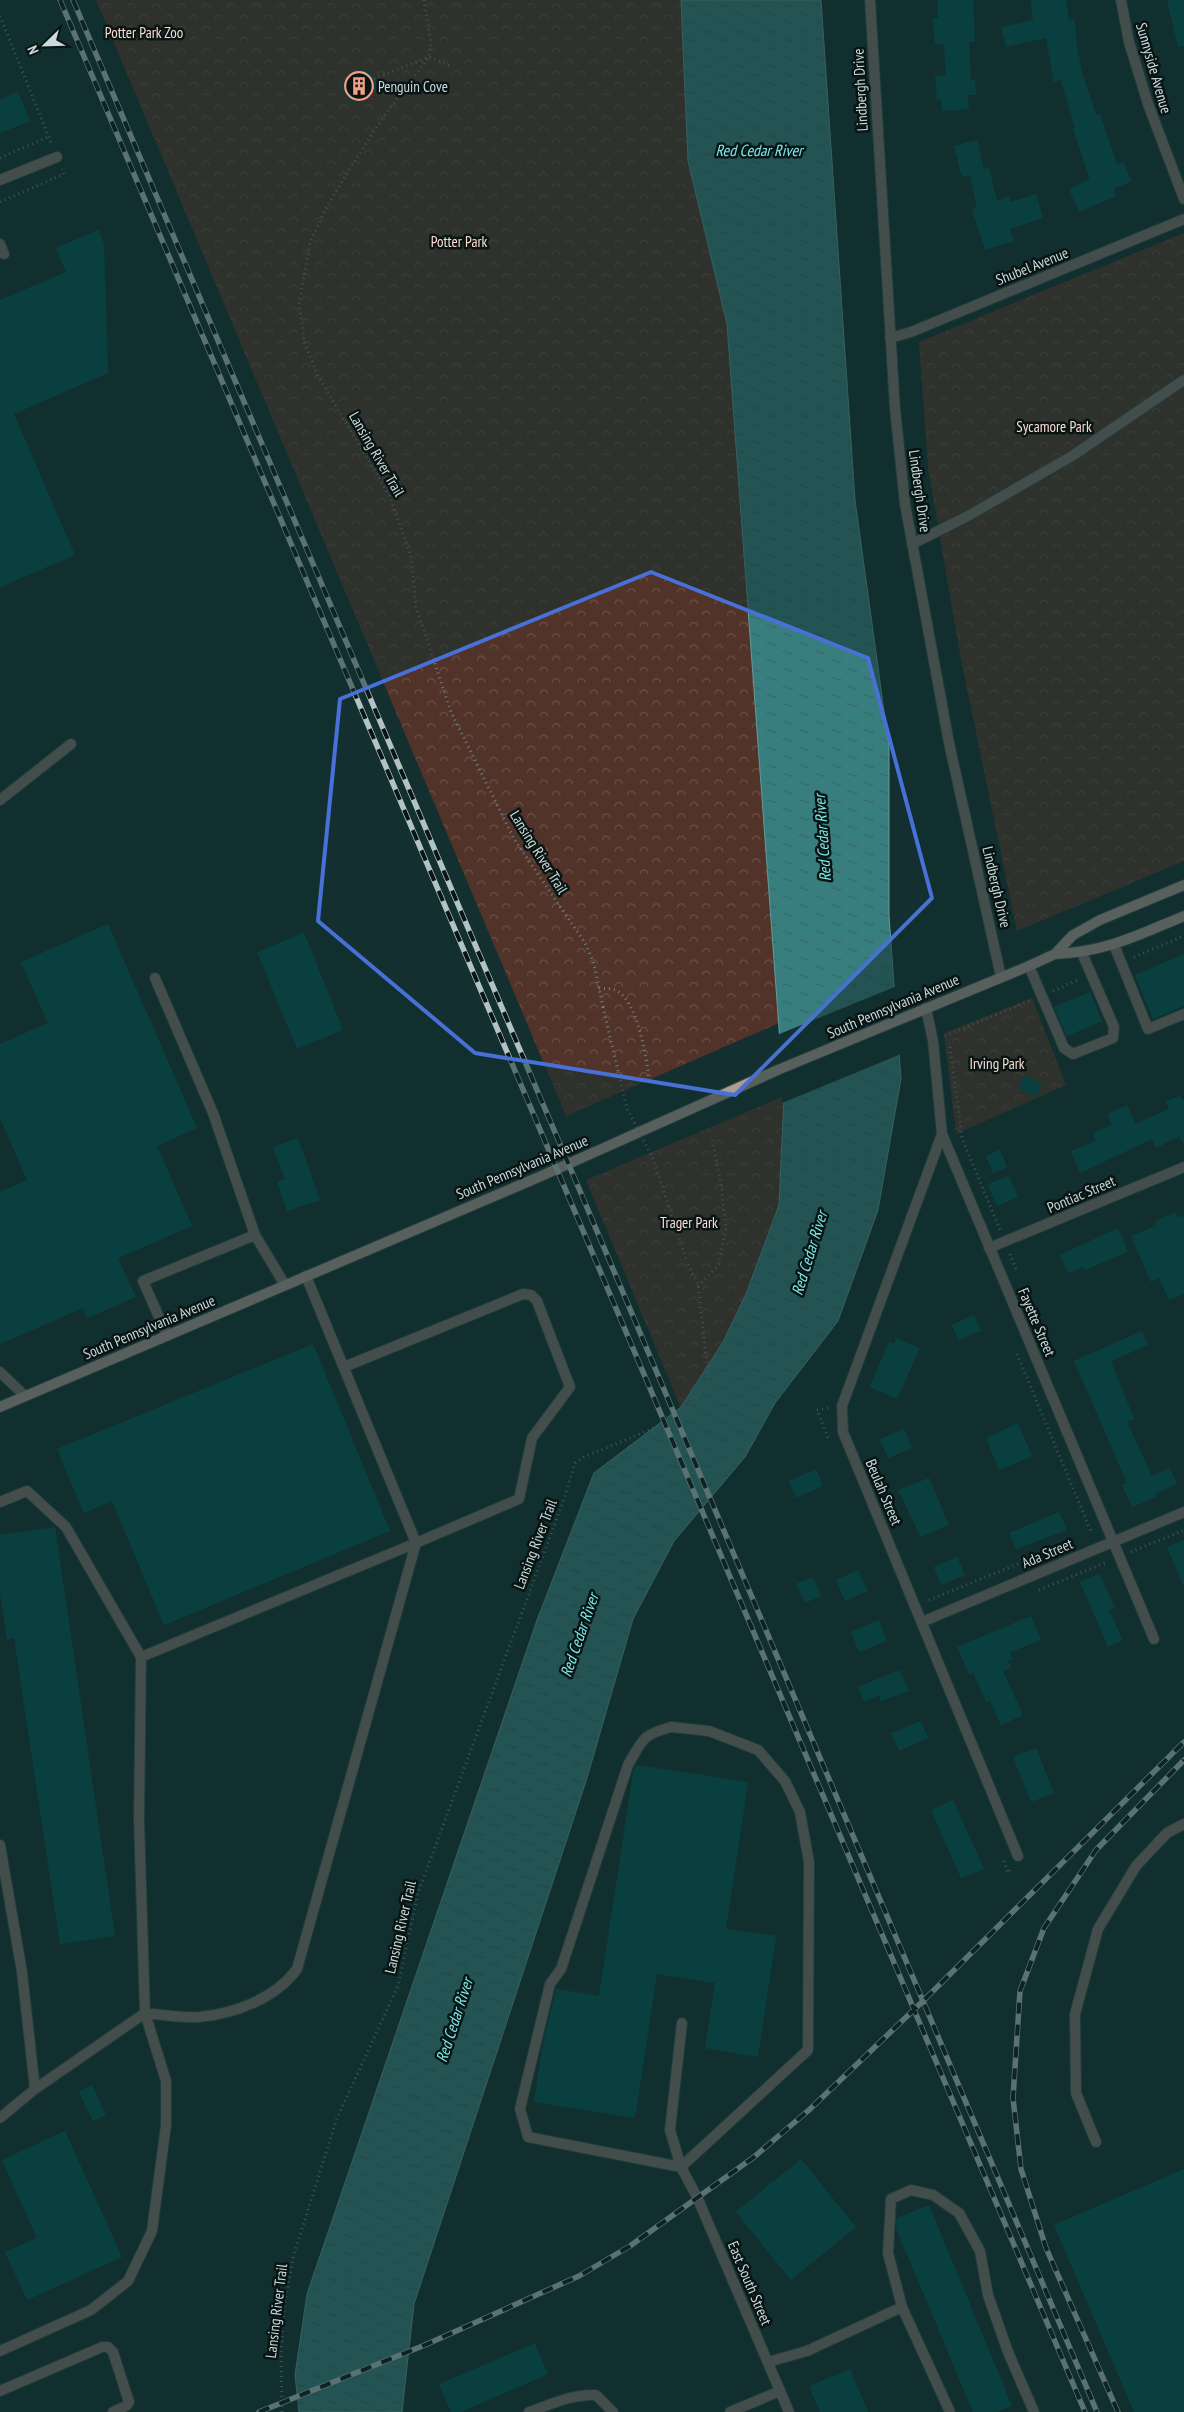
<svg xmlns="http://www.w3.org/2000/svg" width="1184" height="2412" viewBox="0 0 1184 2412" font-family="'PT Sans Narrow',sans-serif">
  <defs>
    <pattern id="park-crowns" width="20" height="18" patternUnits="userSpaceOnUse" patternTransform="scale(1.25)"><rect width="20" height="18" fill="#523329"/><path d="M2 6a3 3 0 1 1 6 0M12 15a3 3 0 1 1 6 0" fill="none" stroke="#6a5047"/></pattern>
    <pattern id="water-ripples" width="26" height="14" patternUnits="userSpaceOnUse" patternTransform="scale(1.25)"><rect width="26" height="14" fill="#397e7e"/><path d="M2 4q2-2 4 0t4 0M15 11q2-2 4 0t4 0" fill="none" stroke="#3b6666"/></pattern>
  </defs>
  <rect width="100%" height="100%" fill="#132f2f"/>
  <!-- park -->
  <path fill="url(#park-crowns)" d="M 96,0 L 681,0 L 688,161 L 727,324 L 779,1023 L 566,1116 Z
    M 1184,233 L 1184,861 L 1017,931 L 960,655 L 928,467 L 919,342 Z
    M 1032,998 L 1066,1085 L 956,1134 L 944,1033 Z
    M 784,1096 L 779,1205 L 746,1294 L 723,1342 L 681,1408 L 586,1180 Z"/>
  <!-- water -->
  <path fill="url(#water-ripples)" stroke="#659a9a" d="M 681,0 L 821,0 L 855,500 L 889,747 L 889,916 L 901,1079 L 878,1210 L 838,1321 L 775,1403 L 745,1457 L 674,1541 L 633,1619 L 587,1778 L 414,2304 L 402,2412 L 299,2412 L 295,2375 L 307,2294 L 537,1620 L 594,1473 L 681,1407 L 723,1342 L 746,1294 L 779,1205 L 784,1096 L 727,324 L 688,161 Z"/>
  <!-- pier -->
  <path fill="#132f2f" d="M 897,986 L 901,1054 L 782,1103 L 777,1035 Z"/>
  <!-- building -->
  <path fill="#005354" d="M 937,0 L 973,0 L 975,42 L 969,42 L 971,80 L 975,80 L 976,95 L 968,95 L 969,109 L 942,111 L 941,99 L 937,100 L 935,76 L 946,75 L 944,44 L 935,45 L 933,18 L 938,18 Z
    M 1031,0 L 1066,0 L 1069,20 L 1074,19 L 1077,37 L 1075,37 L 1082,72 L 1096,115 L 1100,114 L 1117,164 L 1123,162 L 1132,181 L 1113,189 L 1116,196 L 1079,212 L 1069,189 L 1090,180 L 1073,128 L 1075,128 L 1061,80 L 1054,82 L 1046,38 L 1006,47 L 1001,27 L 1033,20 Z
    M 1167,0 L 1184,0 L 1184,46 L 1178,47 Z
    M 369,69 L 379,87 L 350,103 L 340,84 Z
    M 18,92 L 30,121 L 0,133 L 0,99 Z
    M 977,140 L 984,169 L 989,168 L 997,201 L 1010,196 L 1011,202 L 1036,194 L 1043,218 L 1010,229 L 1014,241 L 985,250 L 972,209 L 977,207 L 970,175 L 962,177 L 954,146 Z
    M 99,230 L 104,244 L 108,373 L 14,414 L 75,555 L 0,587 L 0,300 L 66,272 L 56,248 Z
    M 108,924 L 197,1128 L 157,1146 L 192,1226 L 118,1258 L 136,1297 L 87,1318 L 83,1308 L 0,1344 L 0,1192 L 27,1180 L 0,1118 L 0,1044 L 48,1023 L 21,962 Z
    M 304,933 L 343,1030 L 297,1049 L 257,952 Z
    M 1184,954 L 1184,1006 L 1153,1019 L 1135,975 Z
    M 1090,992 L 1102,1021 L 1067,1036 L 1054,1007 Z
    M 1024,1075 L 1042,1083 L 1036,1097 L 1018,1089 Z
    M 1180,1096 L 1184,1102 L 1184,1145 L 1179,1136 L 1156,1148 L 1152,1139 L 1080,1173 L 1071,1151 L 1096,1141 L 1093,1133 L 1112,1125 L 1107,1114 L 1127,1105 L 1135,1124 L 1169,1109 L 1166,1101 Z
    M 298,1138 L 320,1200 L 287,1211 L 277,1182 L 285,1179 L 273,1147 Z
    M 1000,1150 L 1007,1167 L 993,1173 L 986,1156 Z
    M 1009,1176 L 1018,1197 L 997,1206 L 988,1184 Z
    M 1175,1212 L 1178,1218 L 1184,1215 L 1184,1294 L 1169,1300 L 1159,1278 L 1151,1282 L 1131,1236 L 1156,1226 L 1154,1222 Z
    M 1118,1228 L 1128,1252 L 1085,1270 L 1084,1267 L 1068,1273 L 1060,1255 Z
    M 974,1315 L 981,1331 L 958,1340 L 952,1325 Z
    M 1142,1331 L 1148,1345 L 1111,1361 L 1134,1419 L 1127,1422 L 1152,1476 L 1170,1468 L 1177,1484 L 1155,1494 L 1157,1497 L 1132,1507 L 1122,1485 L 1127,1483 L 1074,1361 Z
    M 896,1338 L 920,1348 L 897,1399 L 870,1387 L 889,1342 L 894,1344 Z
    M 313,1344 L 390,1531 L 164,1625 L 112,1501 L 84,1513 L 57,1449 Z
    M 1018,1423 L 1032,1456 L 999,1470 L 986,1438 Z
    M 904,1429 L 912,1448 L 888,1458 L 880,1439 Z
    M 816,1469 L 823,1486 L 796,1498 L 789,1481 Z
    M 929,1478 L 949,1525 L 921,1537 L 898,1490 Z
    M 1059,1512 L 1067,1530 L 1016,1549 L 1009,1533 Z
    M 55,1527 L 115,1936 L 60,1944 L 14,1638 L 7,1639 L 0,1593 L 0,1535 Z
    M 1184,1540 L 1184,1587 L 1167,1547 Z
    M 957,1557 L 965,1575 L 941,1585 L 934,1567 Z
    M 858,1570 L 868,1591 L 845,1601 L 836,1580 Z
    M 1100,1574 L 1115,1608 L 1109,1611 L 1123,1640 L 1108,1647 L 1080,1582 Z
    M 813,1577 L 821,1596 L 805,1603 L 796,1584 Z
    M 1031,1616 L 1041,1640 L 1010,1652 L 1013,1659 L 1008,1661 L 1011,1668 L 1003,1671 L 1023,1715 L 1001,1725 L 990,1701 L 986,1702 L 973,1672 L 969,1674 L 957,1647 Z
    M 879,1620 L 887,1641 L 859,1652 L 851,1632 Z
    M 900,1670 L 909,1691 L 881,1701 L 879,1695 L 864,1702 L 858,1687 Z
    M 921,1721 L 928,1738 L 899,1751 L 891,1733 Z
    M 1036,1748 L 1054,1793 L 1031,1802 L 1013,1757 Z
    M 636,1765 L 748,1782 L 726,1929 L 776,1936 L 758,2057 L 705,2048 L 715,1983 L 657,1974 L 635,2118 L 534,2102 L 542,2049 L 556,1989 L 599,1996 L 633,1773 Z
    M 953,1800 L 984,1869 L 961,1878 L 931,1810 Z
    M 92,2085 L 106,2115 L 93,2121 L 79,2092 Z
    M 65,2131 L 122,2257 L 27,2300 L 5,2252 L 37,2238 L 2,2160 Z
    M 801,2159 L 856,2227 L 791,2280 L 736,2212 Z
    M 1184,2169 L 1184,2412 L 1134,2412 L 1054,2225 Z
    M 929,2205 L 1012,2406 L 997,2412 L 973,2412 L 896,2228 L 897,2218 Z
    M 535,2343 L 548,2374 L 461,2412 L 451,2412 L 439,2384 Z
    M 850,2369 L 868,2412 L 820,2412 L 809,2386 Z"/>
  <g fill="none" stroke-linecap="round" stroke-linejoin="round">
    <defs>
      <path id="service" d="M 0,244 L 4,254
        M 912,544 L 968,516 L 1072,456 L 1184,380
        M 0,800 L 71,744
        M 1114,945 L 1148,1029 L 1184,1014
        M 1029,966 L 1064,1048 L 1073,1054 L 1113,1038 L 1114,1027 L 1082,953
        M 155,978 L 213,1113 L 255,1235 L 285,1285
        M 167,1335 L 143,1281 L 255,1235
        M 0,1372 L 25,1396
        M 0,1502 L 27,1491 L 66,1527 L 141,1657 L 416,1543 L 306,1276
        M 671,1727 L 709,1731 L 758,1750 L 785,1781 L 800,1812 L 809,1862 L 808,2050 L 681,2167 L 528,2137 L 520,2109 L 550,1984 L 561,1969 L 628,1765 C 643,1739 642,1735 671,1727 Z
        M 0,1845 L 22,1972 L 35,2089
        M 0,2118 L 35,2089 L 145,2013 L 139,1820 L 141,1657
        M 1096,2142 L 1076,2093 L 1075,2014 L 1098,1929 L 1136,1866 L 1167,1833 L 1184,1824
        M 681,2167 L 670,2130 L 682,2023
        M 902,2307 L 950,2412
        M 0,2351 L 91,2310 L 128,2281 L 152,2231 L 166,2125 L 166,2081 L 145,2013 C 163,2015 182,2018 199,2017 C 235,2014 276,1998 297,1969 L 416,1543 L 519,1499 L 532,1438 L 570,1387 L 537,1301 L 531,1295 L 523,1294 L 344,1367
        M 768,2362 L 807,2351 L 902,2307 L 888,2253 L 891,2199 L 911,2190 L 933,2195 L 959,2213 L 980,2251 L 988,2295 L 1008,2352 L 1034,2412
        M 0,2391 L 102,2347 L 108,2347 L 113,2352 L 129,2402 L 126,2406 L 113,2412
        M 529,2412 C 552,2404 572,2394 596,2395 L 613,2412
        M 730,2412 L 780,2391"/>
      <path id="minor" d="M 870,0 L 895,409 L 905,504 L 949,743 L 1001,977
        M 1121,0 L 1129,42 L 1148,104 L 1184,199
        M 0,180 L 57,157
        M 890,338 L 911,332 L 1184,219
        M 926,1008 L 933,1041 L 942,1134 L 1154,1639
        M 942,1134 L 842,1406 L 843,1432 L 1018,1856
        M 989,1248 L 1184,1167
        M 922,1622 L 1184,1512
        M 681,2167 L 697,2197 L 789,2412"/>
      <path id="secondary" d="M 1055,954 C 1106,952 1138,935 1184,916
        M 0,1407 L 539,1177 L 780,1069 L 1029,966 L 1055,954 L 1073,935 L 1100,920 L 1184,885"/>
    </defs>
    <!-- service casing -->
    <use href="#service" stroke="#304b4a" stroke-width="12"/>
    <!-- minor casing -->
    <use href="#minor" stroke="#304b4a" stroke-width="12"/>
    <!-- secondary casing -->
    <use href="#secondary" stroke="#304b4a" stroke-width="12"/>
    <!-- path -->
    <path stroke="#6e8484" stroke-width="3" stroke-dasharray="1 4" stroke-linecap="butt" d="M 424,0 L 431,44 L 429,57 L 382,119 L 354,162 L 326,208 L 310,243 L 299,304 L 305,344 L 318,376 L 390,497 L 411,556 L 416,607 L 451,712 L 514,839 L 585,943 L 594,964 L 603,1007
      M 0,16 L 52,145
      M 374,79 L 429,57 L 450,66
      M 0,158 L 48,137
      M 0,202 L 64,174 L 62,169
      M 1134,957 L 1184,936
      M 599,988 C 604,989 610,988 615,990 C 638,999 646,1059 650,1082
      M 1053,991 L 1080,979
      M 945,1036 L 1029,1001
      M 950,1047 L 962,1138 L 1000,1230
      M 1010,1254 L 1016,1269
      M 698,1286 L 718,1266 L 726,1229 L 721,1183 L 712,1140
      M 1017,1354 L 1092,1534
      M 828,1408 L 817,1410 L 829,1440
      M 1131,1552 L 1184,1530
      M 1039,1590 L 1107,1562
      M 929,1600 L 1040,1555
      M 1004,1861 L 1008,1873 L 1012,1867
      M 282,2412 L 281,2352 L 285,2302 L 294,2254 L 337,2118 L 398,1986 L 418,1893 L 564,1499 L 575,1463 L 584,1457 L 683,1416 L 709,1381 L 698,1286 L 687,1262"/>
    <!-- service -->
    <use href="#service" stroke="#7e736f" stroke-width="10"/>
    <!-- minor -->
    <use href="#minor" stroke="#7e736f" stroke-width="10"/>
    <!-- secondary -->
    <use href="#secondary" stroke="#ae9c96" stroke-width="10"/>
    <defs>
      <path id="rail" d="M 60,0 L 1085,2412
        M 73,0 L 580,1191 L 1097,2412
        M 259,2412 L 425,2345 L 579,2276 L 630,2246 L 754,2157 L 809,2110 L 923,2001 L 1184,1742
        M 1118,2412 L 1046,2248 L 1021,2169 L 1013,2098 L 1020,1991 L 1044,1928 L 1096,1850 L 1184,1760"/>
    </defs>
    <!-- rail casing -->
    <use href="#rail" stroke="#b1c3c2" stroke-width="5.5"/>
    <!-- rail -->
    <use href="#rail" stroke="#091515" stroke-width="4" stroke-dasharray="11" stroke-linecap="butt"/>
    <!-- path-bridge -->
    <path stroke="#6e8484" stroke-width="3" stroke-dasharray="1 4" stroke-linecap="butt" d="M 603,1007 L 627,1109 L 653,1159 L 687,1262"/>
  </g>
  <!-- marked area -->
  <path d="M0 0H1184V2412H0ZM 651,572 L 868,658 L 932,898 L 735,1095 L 475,1053 L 318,921 L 340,699 Z" fill="#132f2f" fill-opacity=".55" fill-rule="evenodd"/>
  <path fill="none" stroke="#4871d8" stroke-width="4" stroke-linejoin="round" d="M 651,572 L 868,658 L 932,898 L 735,1095 L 475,1053 L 318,921 L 340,699 Z"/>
  <!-- icons -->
  <defs>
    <symbol id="building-ring" viewBox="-11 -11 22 22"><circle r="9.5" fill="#091515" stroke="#f39f85" stroke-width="1.5"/><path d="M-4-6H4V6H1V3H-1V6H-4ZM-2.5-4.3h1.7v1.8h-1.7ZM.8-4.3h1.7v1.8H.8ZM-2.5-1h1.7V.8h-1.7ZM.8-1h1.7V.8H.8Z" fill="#f39f85"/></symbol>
  </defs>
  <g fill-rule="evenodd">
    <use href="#building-ring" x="343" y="70" width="32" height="32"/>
  </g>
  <g text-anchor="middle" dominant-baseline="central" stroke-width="5" stroke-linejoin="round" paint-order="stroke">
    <!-- park labels -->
    <g font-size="15" fill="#fddcd2" stroke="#091515">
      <text x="144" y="32">Potter Park Zoo</text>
      <text x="459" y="241">Potter Park</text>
      <text x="1054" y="426">Sycamore Park</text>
      <text x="997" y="1063">Irving Park</text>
      <text x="689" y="1222">Trager Park</text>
    </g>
    <!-- street labels -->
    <g font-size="15" fill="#cbdbda" stroke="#091515">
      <text transform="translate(1154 68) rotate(74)">Sunnyside Avenue</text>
      <text transform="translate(860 90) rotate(-93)">Lindbergh Drive</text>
      <text transform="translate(1032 266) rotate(-22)">Shubel Avenue</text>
      <text transform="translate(377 454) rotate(60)">Lansing River Trail</text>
      <text transform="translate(920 491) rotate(82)">Lindbergh Drive</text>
      <text transform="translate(539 852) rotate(58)">Lansing River Trail</text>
      <text transform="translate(997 887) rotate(77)">Lindbergh Drive</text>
      <text transform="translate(893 1006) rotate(-23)">South Pennsylvania Avenue</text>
      <text transform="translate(522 1167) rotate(-23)">South Pennsylvania Avenue</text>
      <text transform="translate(1081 1194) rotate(-23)">Pontiac Street</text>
      <text transform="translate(1037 1322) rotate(67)">Fayette Street</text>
      <text transform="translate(149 1327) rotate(-23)">South Pennsylvania Avenue</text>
      <text transform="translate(884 1492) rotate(67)">Beulah Street</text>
      <text transform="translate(535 1544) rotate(-69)">Lansing River Trail</text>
      <text transform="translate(1047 1553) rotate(-23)">Ada Street</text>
      <text transform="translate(400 1927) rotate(-77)">Lansing River Trail</text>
      <text transform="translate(750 2283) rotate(67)">East South Street</text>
      <text transform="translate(276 2311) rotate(-83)">Lansing River Trail</text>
    </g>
    <!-- poi labels -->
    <g font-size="15" fill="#cbdbda" stroke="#091515" text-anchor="start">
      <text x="378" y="86">Penguin Cove</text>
    </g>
    <!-- water labels -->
    <g font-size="16" font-style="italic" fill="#7de8e9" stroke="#091515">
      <text x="759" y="150">Red Cedar River</text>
      <text transform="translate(822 838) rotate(-94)">Red Cedar River</text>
      <text transform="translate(809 1253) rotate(-73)">Red Cedar River</text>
      <text transform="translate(579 1635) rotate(-71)">Red Cedar River</text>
      <text transform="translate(454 2020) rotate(-72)">Red Cedar River</text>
    </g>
  </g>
  <!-- north arrow -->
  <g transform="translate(45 45) rotate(247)" stroke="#091515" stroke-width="4" paint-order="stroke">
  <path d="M0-4L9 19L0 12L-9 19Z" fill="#cbdbda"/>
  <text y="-8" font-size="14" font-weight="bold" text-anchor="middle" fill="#cbdbda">N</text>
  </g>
</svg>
